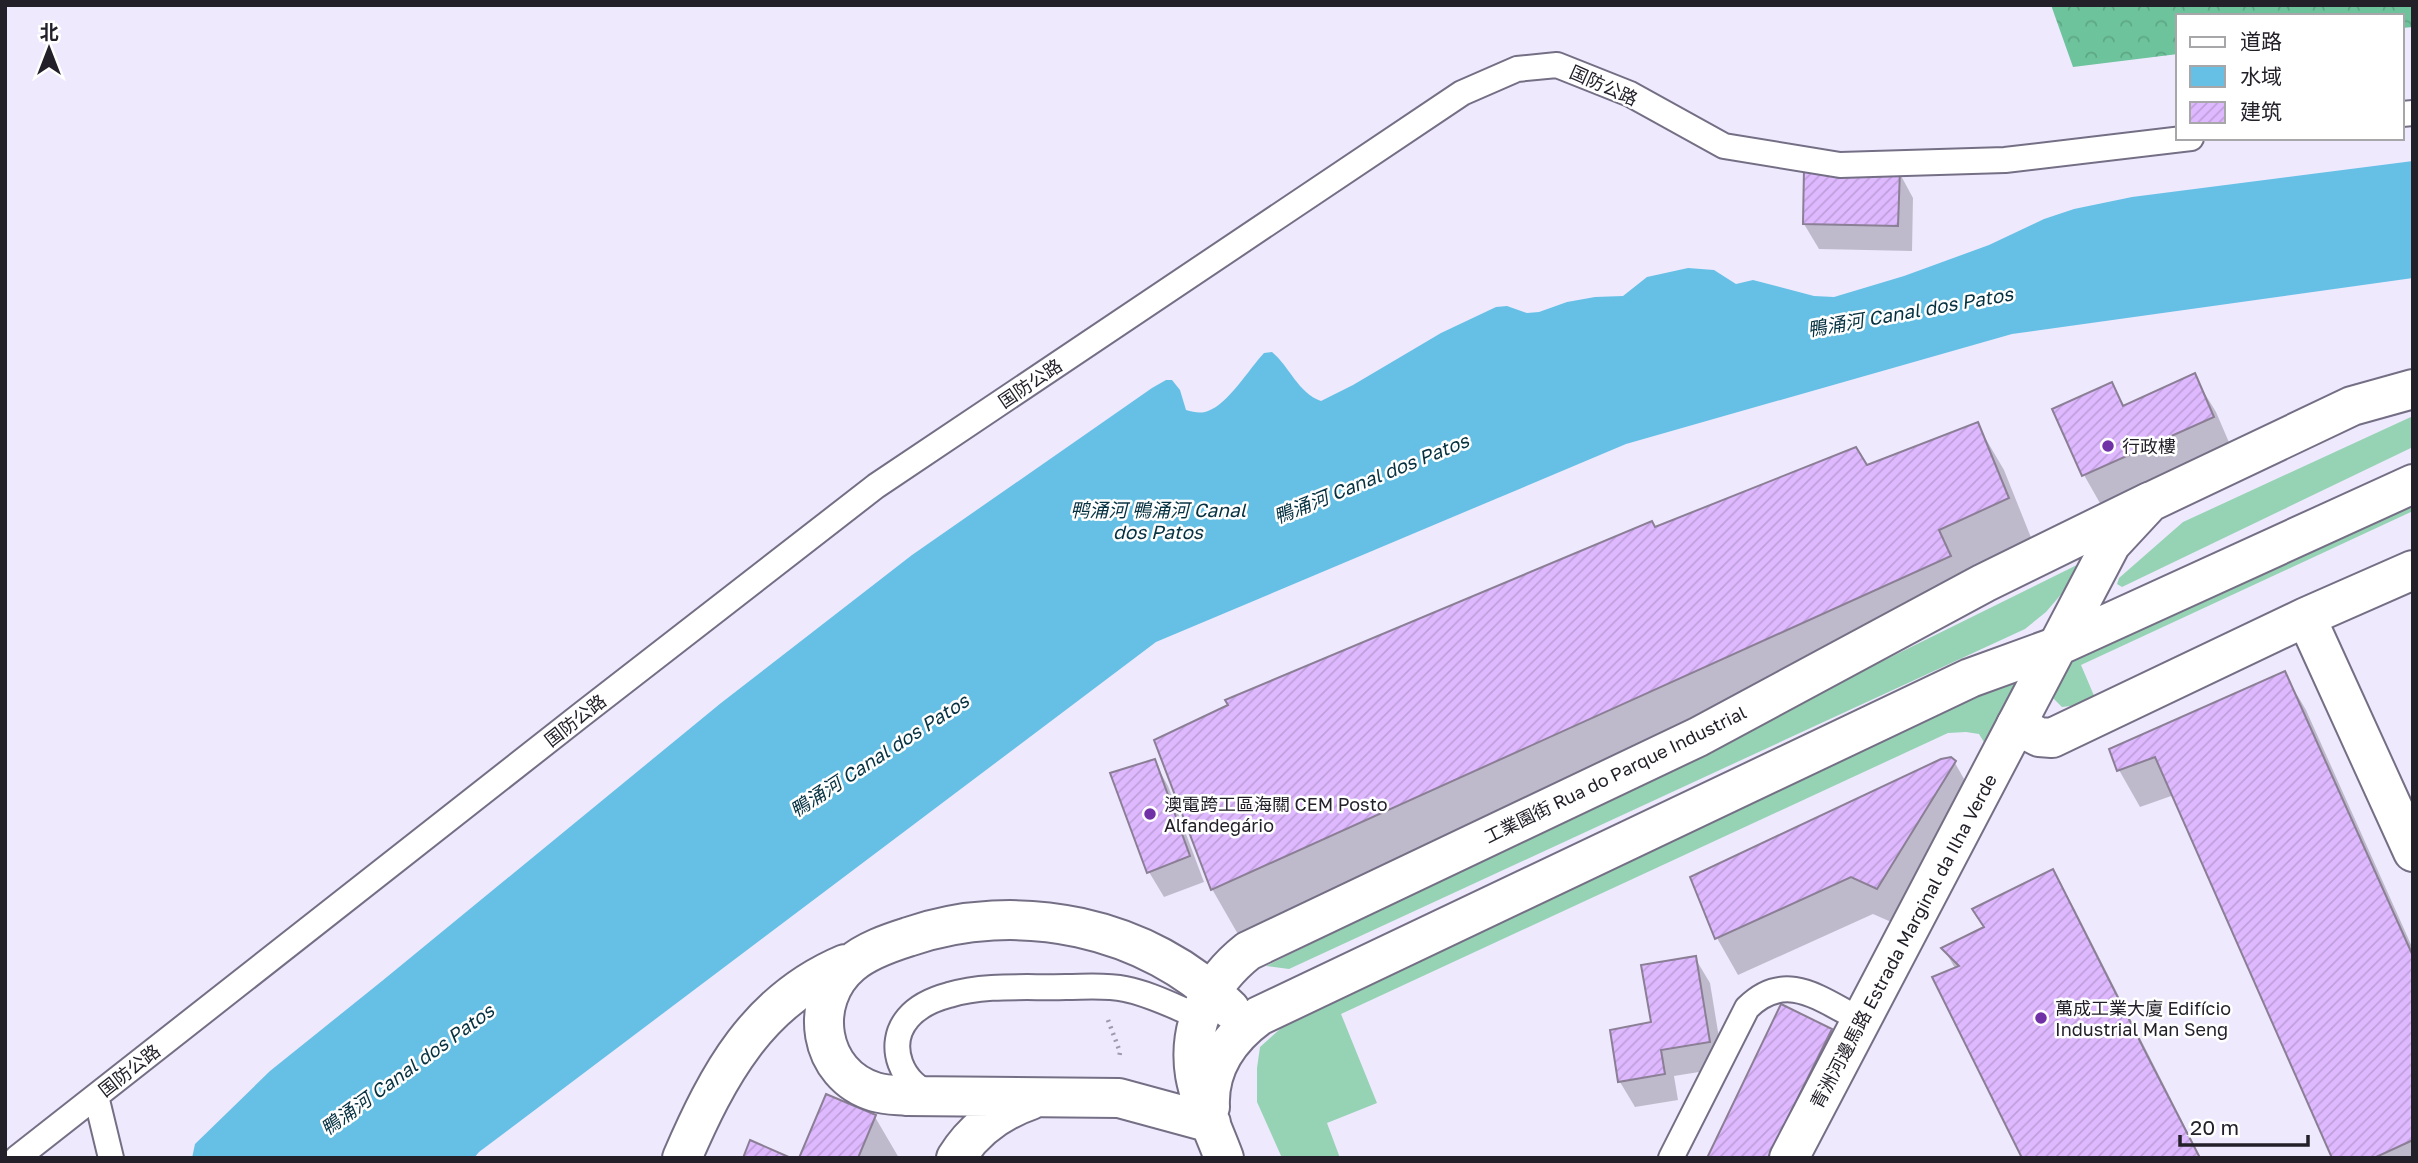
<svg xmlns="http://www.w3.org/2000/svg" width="2418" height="1163" viewBox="0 0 2418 1163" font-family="'Golos Text','Noto Sans SC',sans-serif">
  <defs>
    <pattern id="forest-crowns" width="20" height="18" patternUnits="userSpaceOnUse" patternTransform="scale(1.75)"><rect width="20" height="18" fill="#6dc39b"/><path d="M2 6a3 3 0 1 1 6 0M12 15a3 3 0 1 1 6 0" fill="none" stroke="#5ea786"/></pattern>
    <pattern id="building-hatch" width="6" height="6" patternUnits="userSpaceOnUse" patternTransform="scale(1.75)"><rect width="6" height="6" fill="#dfb9ff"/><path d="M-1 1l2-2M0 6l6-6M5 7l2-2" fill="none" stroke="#bf9fdb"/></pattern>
  </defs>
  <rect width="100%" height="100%" fill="#efe9fe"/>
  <!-- grass -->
  <path fill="#96d3b5" d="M 2413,416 L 2413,447 L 2122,587 L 2117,584 L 2119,578 L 2183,522 Z
    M 2413,497 L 2413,511 L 2081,665 L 2095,698 L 2079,705 L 2062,707 L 2050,695 L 2054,663 Z
    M 2093,557 L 2046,612 L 2025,629 L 1289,969 L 1266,966 Z
    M 2019,681 L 1990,752 L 1979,734 L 1966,732 L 1948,733 L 1341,1014 L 1377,1103 L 1327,1123 L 1340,1158 L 1282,1158 L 1257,1102 L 1257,1068 L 1260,1047 L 1288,1022 L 1968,697 Z"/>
  <!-- forest -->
  <path fill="url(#forest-crowns)" d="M 2051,5 L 2413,5 L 2413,27 L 2402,28 L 2402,16 L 2178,16 L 2178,54 L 2073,67 Z"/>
  <!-- water -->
  <path fill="#66c0e6" d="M 2413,161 L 2413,278 L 2012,334 L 1626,444 L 1156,642 L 479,1152 L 474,1158 L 192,1158 L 195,1144 L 270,1071 L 382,981 L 721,703 L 912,555 L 1152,388 L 1166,380 L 1172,380 L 1180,390 L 1186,410 C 1194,412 1200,414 1208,411 C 1228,404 1249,369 1264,353 L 1272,352 C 1290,367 1298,393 1321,401 L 1353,385 L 1441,333 L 1496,307 L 1507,306 L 1527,313 L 1539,312 L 1567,302 L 1595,297 L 1623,296 L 1647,277 L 1688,268 L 1714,270 L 1736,284 L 1753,280 L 1814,296 L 1834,297 L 1904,276 L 1989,245 L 2044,219 L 2074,209 L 2132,197 Z"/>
  <!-- shadow -->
  <path fill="#0003" d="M 1899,172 L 1913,198 L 1912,251 L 1819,249 L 1804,224 Z
    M 2194,376 L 2216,412 L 2234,454 L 2105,512 L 2084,475 L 2054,410 L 2112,384 L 2125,407 Z
    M 1977,424 L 2004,470 L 2034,545 L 1977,603 L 1239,936 L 1212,889 L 1655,529 L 1867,467 Z
    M 2284,673 L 2306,710 L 2413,949 L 2413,1158 L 2334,1158 L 2174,795 L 2140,807 L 2119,770 Z
    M 1154,761 L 1168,786 L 1204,882 L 1164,897 L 1149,872 Z
    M 1955,763 L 1976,800 L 1898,925 L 1873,914 L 1738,975 L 1717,938 Z
    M 2052,871 L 2074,908 L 2201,1158 L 2025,1158 L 1956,970 L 1944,949 L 1985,929 Z
    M 1695,958 L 1710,983 L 1724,1068 L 1674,1076 L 1678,1100 L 1635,1107 L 1620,1082 L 1653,1024 Z
    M 1831,1030 L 1853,1067 L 1807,1158 L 1709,1158 Z
    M 875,1117 L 899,1158 L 801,1158 Z"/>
  <!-- building -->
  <path fill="url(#building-hatch)" stroke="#8a7f95" stroke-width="2" d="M 1804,168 L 1900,170 L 1898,226 L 1803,224 Z
    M 2195,373 L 2214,417 L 2082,476 L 2052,409 L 2112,382 L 2123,406 Z
    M 1978,422 L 2009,498 L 1939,530 L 1951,556 L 1211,890 L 1154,740 L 1228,705 L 1225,700 L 1652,521 L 1655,527 L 1856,447 L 1867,465 Z
    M 2285,671 L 2413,956 L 2413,1140 L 2374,1158 L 2332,1158 L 2155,757 L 2117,771 L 2109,749 Z
    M 1951,757 L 1956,761 L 1877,889 L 1851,877 L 1715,939 L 1690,877 L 1941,759 Z
    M 1155,759 L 1190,856 L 1147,873 L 1110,773 Z
    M 2053,869 L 2149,1059 L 2200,1158 L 2022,1158 L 1932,977 L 1959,966 L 1941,948 L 1984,927 L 1972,909 Z
    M 1696,956 L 1710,1042 L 1661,1050 L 1665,1074 L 1618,1082 L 1610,1030 L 1651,1022 L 1641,965 Z
    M 1781,1004 L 1832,1029 L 1768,1158 L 1707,1158 Z
    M 826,1094 L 876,1115 L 858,1158 L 799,1158 Z
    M 750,1140 L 791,1158 L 743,1158 Z"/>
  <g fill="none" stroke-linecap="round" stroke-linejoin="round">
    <defs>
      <path id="lane" d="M 2402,114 L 2413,113
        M 934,1095 C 902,1086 885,1045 908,1018 C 918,1006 934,999 949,995 C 985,984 1028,988 1066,987 C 1085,987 1106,985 1125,989 C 1151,994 1175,1007 1200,1017
        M 96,1096 L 111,1158
        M 17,1158 L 581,715 L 876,486 L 1462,93 L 1517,69 L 1557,65 L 1630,94 L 1724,146 L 1840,165 L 2005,160 L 2191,138
        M 1671,1158 L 1747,1008 C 1786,969 1821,1000 1861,1020"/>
      <path id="street" d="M 2306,617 L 2413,852
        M 2016,725 L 2039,737 L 2052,738 L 2306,617 L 2413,570
        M 1210,1107 C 1208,1068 1229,1038 1259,1016 L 1970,678 L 2058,646
        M 1211,1123 L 1119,1098 L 907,1096 C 896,1095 885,1095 875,1092 C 818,1075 807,1001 851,964 C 866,951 889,943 908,937 C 1017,899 1149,926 1230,1009
        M 682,1158 C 718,1075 757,1001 845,964
        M 956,1158 C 974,1129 999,1111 1031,1100
        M 1224,1158 C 1214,1131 1200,1103 1195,1075 C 1187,1025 1210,981 1248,951 L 1698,737 L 1984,583 L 2149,502"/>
      <path id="secondary" d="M 2058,646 L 2413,484
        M 1789,1158 L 2111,544 L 2150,502 L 2352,406 L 2413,389"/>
    </defs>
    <!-- lane casing -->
    <use href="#lane" stroke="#756f85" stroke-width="28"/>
    <!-- street casing -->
    <use href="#street" stroke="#756f85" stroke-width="42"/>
    <!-- secondary casing -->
    <use href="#secondary" stroke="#756f85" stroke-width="42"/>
    <!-- path -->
    <path stroke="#9f9aab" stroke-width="4.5" stroke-dasharray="2 5" stroke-linecap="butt" d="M 1108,1020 L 1120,1052 L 1119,1058"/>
    <!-- lane -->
    <use href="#lane" stroke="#fff" stroke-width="24"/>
    <!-- street -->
    <use href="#street" stroke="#fff" stroke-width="38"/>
    <!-- secondary -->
    <use href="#secondary" stroke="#fff" stroke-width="38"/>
  </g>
  <!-- markers -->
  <g fill="#7131a6" stroke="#fff" stroke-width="2.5">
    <circle cx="2108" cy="446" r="7"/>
    <circle cx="1150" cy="814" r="7"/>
    <circle cx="2041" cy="1018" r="7"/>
  </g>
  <g text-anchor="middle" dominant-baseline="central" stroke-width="5" stroke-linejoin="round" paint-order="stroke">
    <!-- street labels -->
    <g font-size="18" fill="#232029" stroke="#fff">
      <text transform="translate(1604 85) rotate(24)">国防公路</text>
      <text transform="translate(1030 383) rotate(-34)">国防公路</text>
      <text transform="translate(575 720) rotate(-38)">国防公路</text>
      <text transform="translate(1615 774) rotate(-26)">工業園街 Rua do Parque Industrial</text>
      <text transform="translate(1903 941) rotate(-62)">青洲河邊馬路 Estrada Marginal da Ilha Verde</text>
      <text transform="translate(129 1070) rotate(-38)">国防公路</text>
    </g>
    <!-- poi labels -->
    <g font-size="18" fill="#232029" stroke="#fff" text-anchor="start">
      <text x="2122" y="446">行政樓</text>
      <text x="1164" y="804">澳電跨工區海關 CEM Posto<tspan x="1164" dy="21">Alfandegário</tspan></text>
      <text x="2055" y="1008">萬成工業大廈 Edifício<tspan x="2055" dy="21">Industrial Man Seng</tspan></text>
    </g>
    <!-- water labels -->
    <g font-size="19" font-style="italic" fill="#053141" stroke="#fff">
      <text transform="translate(1910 311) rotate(-10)">鴨涌河 Canal dos Patos</text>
      <text transform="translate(1371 478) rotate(-22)">鴨涌河 Canal dos Patos</text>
      <text x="1158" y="509">鸭涌河 鴨涌河 Canal<tspan x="1158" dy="22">dos Patos</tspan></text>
      <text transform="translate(879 755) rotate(-33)">鴨涌河 Canal dos Patos</text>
      <text transform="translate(407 1069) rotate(-36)">鴨涌河 Canal dos Patos</text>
    </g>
  </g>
  <!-- border -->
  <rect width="2418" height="1163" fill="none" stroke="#232029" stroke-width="14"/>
  <!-- legend -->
  <rect x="2176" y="14" width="228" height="126" fill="#ffffff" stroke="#a7a6a9" stroke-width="2"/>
  <rect x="2190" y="37" width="35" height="10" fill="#ffffff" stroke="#a7a6a9" stroke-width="2"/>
  <text x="2240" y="49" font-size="21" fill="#232029">道路</text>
  <rect x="2190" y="66" width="35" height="21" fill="#66c0e6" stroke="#a7a6a9" stroke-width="2"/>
  <text x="2240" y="84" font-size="21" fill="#232029">水域</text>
  <rect x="2190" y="102" width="35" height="21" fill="url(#building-hatch)" stroke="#a7a6a9" stroke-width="2"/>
  <text x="2240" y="119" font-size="21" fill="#232029">建筑</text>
  <!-- north arrow -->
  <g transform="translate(49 49)" stroke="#ffffff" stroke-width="5" paint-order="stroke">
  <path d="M0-5L12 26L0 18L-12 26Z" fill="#232029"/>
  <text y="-10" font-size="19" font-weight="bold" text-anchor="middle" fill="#232029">北</text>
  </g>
  <!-- scale -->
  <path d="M2180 1135v10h128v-10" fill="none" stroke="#232029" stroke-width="3.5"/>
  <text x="2190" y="1135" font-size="21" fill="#232029" stroke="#ffffff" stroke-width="5" paint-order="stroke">20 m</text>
</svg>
